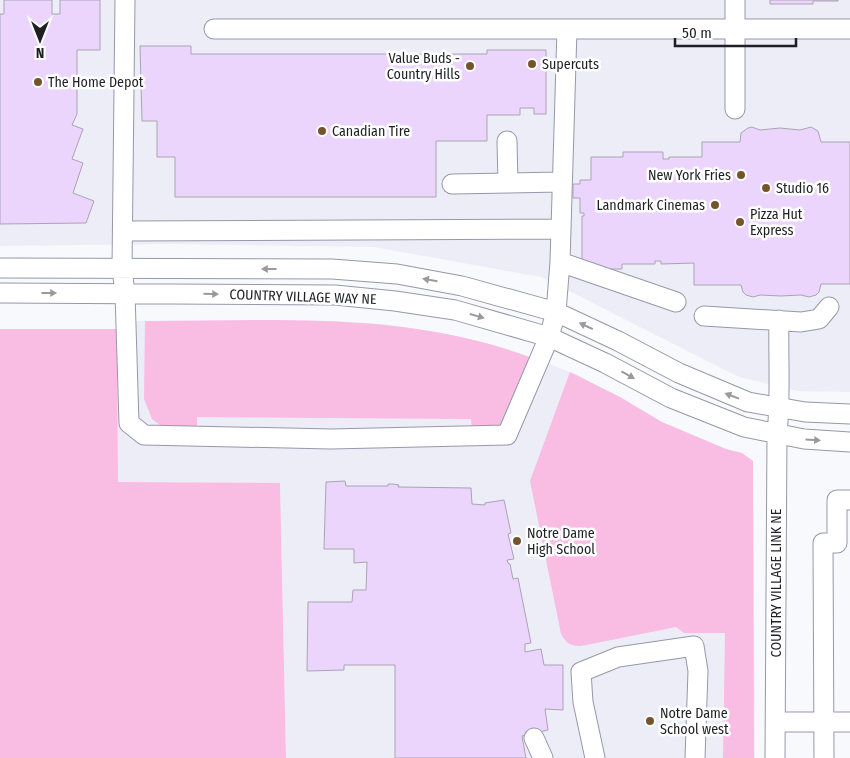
<svg xmlns="http://www.w3.org/2000/svg" width="850" height="758" viewBox="0 0 850 758" font-family="'Fira Sans Condensed',sans-serif">
  <rect width="100%" height="100%" fill="#f8f9fc"/>
  <!-- built -->
  <path fill="#ecedf7" d="M 0,0 L 850,0 L 850,392 L 797,391 L 739,377 L 541,277 L 374,247 L 173,244 L 0,246 Z
    M 117,321 L 333,321 L 382,324 L 432,331 L 482,342 L 517,352 L 578,375 L 662,422 L 726,449 L 742,453 L 753,461 L 755,758 L 286,758 L 280,483 L 118,482 Z"/>
  <!-- green -->
  <path fill="#f9bce3" d="M 145,321 C 274,321 408,311 532,358 L 510,416 L 498,426 L 472,432 L 471,419 L 197,417 L 197,428 L 167,428 L 160,425 L 152,419 L 144,399 Z
    M 0,329 L 117,329 L 118,482 L 280,483 L 286,758 L 0,758 Z
    M 570,372 L 620,397 L 662,422 L 726,449 L 742,453 L 753,461 L 754,758 L 723,758 L 725,633 L 684,633 L 676,627 L 581,646 C 570,646 567,644 561,634 L 530,481 Z"/>
  <!-- building -->
  <path fill="#ebd5fd" stroke="#aba3b2" d="M 4,0 L 52,0 L 52,14 L 60,14 L 60,0 L 100,0 L 100,50 L 77,50 L 77,114 L 72,125 L 83,129 L 72,159 L 83,163 L 73,193 L 94,201 L 86,223 L 0,224 L 0,14 L 4,14 Z
    M 770,0 L 838,0 L 838,1 L 813,1 L 813,4 L 770,4 Z
    M 140,46 L 191,46 L 191,54 L 487,54 L 487,50 L 546,50 L 546,114 L 534,114 L 534,108 L 520,108 L 520,115 L 487,115 L 487,141 L 436,141 L 436,197 L 175,197 L 175,157 L 157,157 L 157,121 L 142,121 Z
    M 752,127 L 760,130 L 780,128 L 800,130 L 811,127 L 818,131 L 821,142 L 850,142 L 850,284 L 821,284 L 819,292 L 816,295 L 809,297 L 801,295 L 781,296 L 760,295 L 753,297 L 746,295 L 743,292 L 741,285 L 694,285 L 694,263 L 661,264 L 661,261 L 655,261 L 655,264 L 622,264 L 622,269 L 582,269 L 582,216 L 584,216 L 584,213 L 580,213 L 580,198 L 573,198 L 573,184 L 580,184 L 580,180 L 591,180 L 591,157 L 623,157 L 623,152 L 663,152 L 663,159 L 669,159 L 669,157 L 702,157 L 702,142 L 740,142 L 741,133 L 748,128 Z
    M 345,481 L 346,486 L 388,486 L 388,484 L 393,484 L 399,485 L 398,487 L 471,488 L 472,504 L 485,505 L 485,503 L 504,500 L 511,533 L 508,534 L 514,559 L 507,560 L 508,563 L 510,564 L 513,579 L 518,578 L 531,643 L 525,644 L 525,652 L 541,649 L 544,665 L 563,665 L 563,710 L 545,709 L 548,730 L 522,736 L 526,758 L 395,758 L 395,665 L 344,665 L 344,670 L 307,671 L 308,602 L 352,602 L 353,590 L 366,590 L 367,562 L 354,563 L 354,549 L 324,549 L 326,482 Z"/>
  <g fill="none" stroke-linecap="round" stroke-linejoin="round">
    <defs>
      <path id="minor" d="M 125,0 L 122,269 L 125,293 L 129,423 L 144,435 L 331,439 L 507,435 L 549,337 L 556,312 L 560,262 L 567,29
        M 214,29 L 850,29
        M 735,109 L 735,0
        M 507,141 L 508,183
        M 452,184 L 561,182
        M 123,231 L 561,229
        M 560,262 L 676,302
        M 0,268 L 332,269 L 397,274 L 462,286 L 556,312 L 618,341 L 679,373 L 748,402 L 805,412 L 850,414
        M 0,293 L 335,295 L 395,301 L 455,310 L 549,337 L 605,363 L 671,398 L 744,427 L 804,439 L 850,442
        M 704,316 L 801,322 L 819,319 L 829,307
        M 775,722 L 850,722
        M 534,738 L 543,758
        M 595,758 L 583,702 L 581,672 L 618,657 L 694,646 L 698,671 L 695,758
        M 775,758 L 777,434 C 781,396 778,358 779,320
        M 824,758 L 823,543 L 837,543 L 837,500 L 850,500"/>
    </defs>
    <!-- minor casing -->
    <use href="#minor" stroke="#9698a9" stroke-width="21"/>
    <!-- minor -->
    <use href="#minor" stroke="#fff" stroke-width="19"/>
  </g>
  <!-- one-way arrows -->
  <defs><path id="oneway-solid" d="M-6-.8H1V-3.2L6.5 0L1 3.2V.8H-6Z" transform="scale(1.25)"/></defs>
  <g fill="#9a9a9d">
    <use href="#oneway-solid" transform="translate(269 269) rotate(-180)"/>
    <use href="#oneway-solid" transform="translate(430 280) rotate(-170)"/>
    <use href="#oneway-solid" transform="translate(49 293)"/>
    <use href="#oneway-solid" transform="translate(211 294) rotate(1)"/>
    <use href="#oneway-solid" transform="translate(477 316) rotate(16)"/>
    <use href="#oneway-solid" transform="translate(586 326) rotate(-155)"/>
    <use href="#oneway-solid" transform="translate(628 375) rotate(29)"/>
    <use href="#oneway-solid" transform="translate(732 396) rotate(-159)"/>
    <use href="#oneway-solid" transform="translate(813 440) rotate(3)"/>
  </g>
  <!-- markers -->
  <g fill="#75542b" stroke="#fff" stroke-width="2">
    <circle cx="532" cy="64" r="5"/>
    <circle cx="470" cy="66" r="5"/>
    <circle cx="38" cy="82" r="5"/>
    <circle cx="322" cy="131" r="5"/>
    <circle cx="741" cy="175" r="5"/>
    <circle cx="766" cy="188" r="5"/>
    <circle cx="715" cy="205" r="5"/>
    <circle cx="740" cy="222" r="5"/>
    <circle cx="517" cy="541" r="5"/>
    <circle cx="650" cy="721" r="5"/>
  </g>
  <g text-anchor="middle" dominant-baseline="central" stroke-width="5" stroke-linejoin="round" paint-order="stroke">
    <!-- poi labels -->
    <g font-size="14" fill="#1e1f25" stroke="#fff" text-anchor="start">
      <text x="460" y="58" text-anchor="end">Value Buds -<tspan x="460" dy="16">Country Hills</tspan></text>
      <text x="542" y="64">Supercuts</text>
      <text x="48" y="82">The Home Depot</text>
      <text x="332" y="131">Canadian Tire</text>
      <text x="731" y="175" text-anchor="end">New York Fries</text>
      <text x="776" y="188">Studio 16</text>
      <text x="705" y="205" text-anchor="end">Landmark Cinemas</text>
      <text x="750" y="214">Pizza Hut<tspan x="750" dy="16">Express</tspan></text>
      <text x="527" y="533">Notre Dame<tspan x="527" dy="16">High School</tspan></text>
      <text x="660" y="713">Notre Dame<tspan x="660" dy="16">School west</tspan></text>
    </g>
    <!-- street labels -->
    <g font-size="14" fill="#1e1f25" stroke="#fff">
      <text transform="translate(303 297) rotate(2)">COUNTRY VILLAGE WAY NE</text>
      <text transform="translate(776 583) rotate(-90)">COUNTRY VILLAGE LINK NE</text>
    </g>
  </g>
  <!-- north arrow -->
  <g transform="translate(40 40) rotate(180)" stroke="#ffffff" stroke-width="4" paint-order="stroke">
  <path d="M0-4L9 19L0 12L-9 19Z" fill="#1e1f25"/>
  <text y="-8" font-size="14" font-weight="bold" text-anchor="middle" fill="#1e1f25">N</text>
  </g>
  <!-- scale -->
  <path d="M675 38v8h121v-8" fill="none" stroke="#1e1f25" stroke-width="2.5"/>
  <text x="682" y="38" font-size="15" fill="#1e1f25" stroke="#ffffff" stroke-width="4" paint-order="stroke">50 m</text>
</svg>
